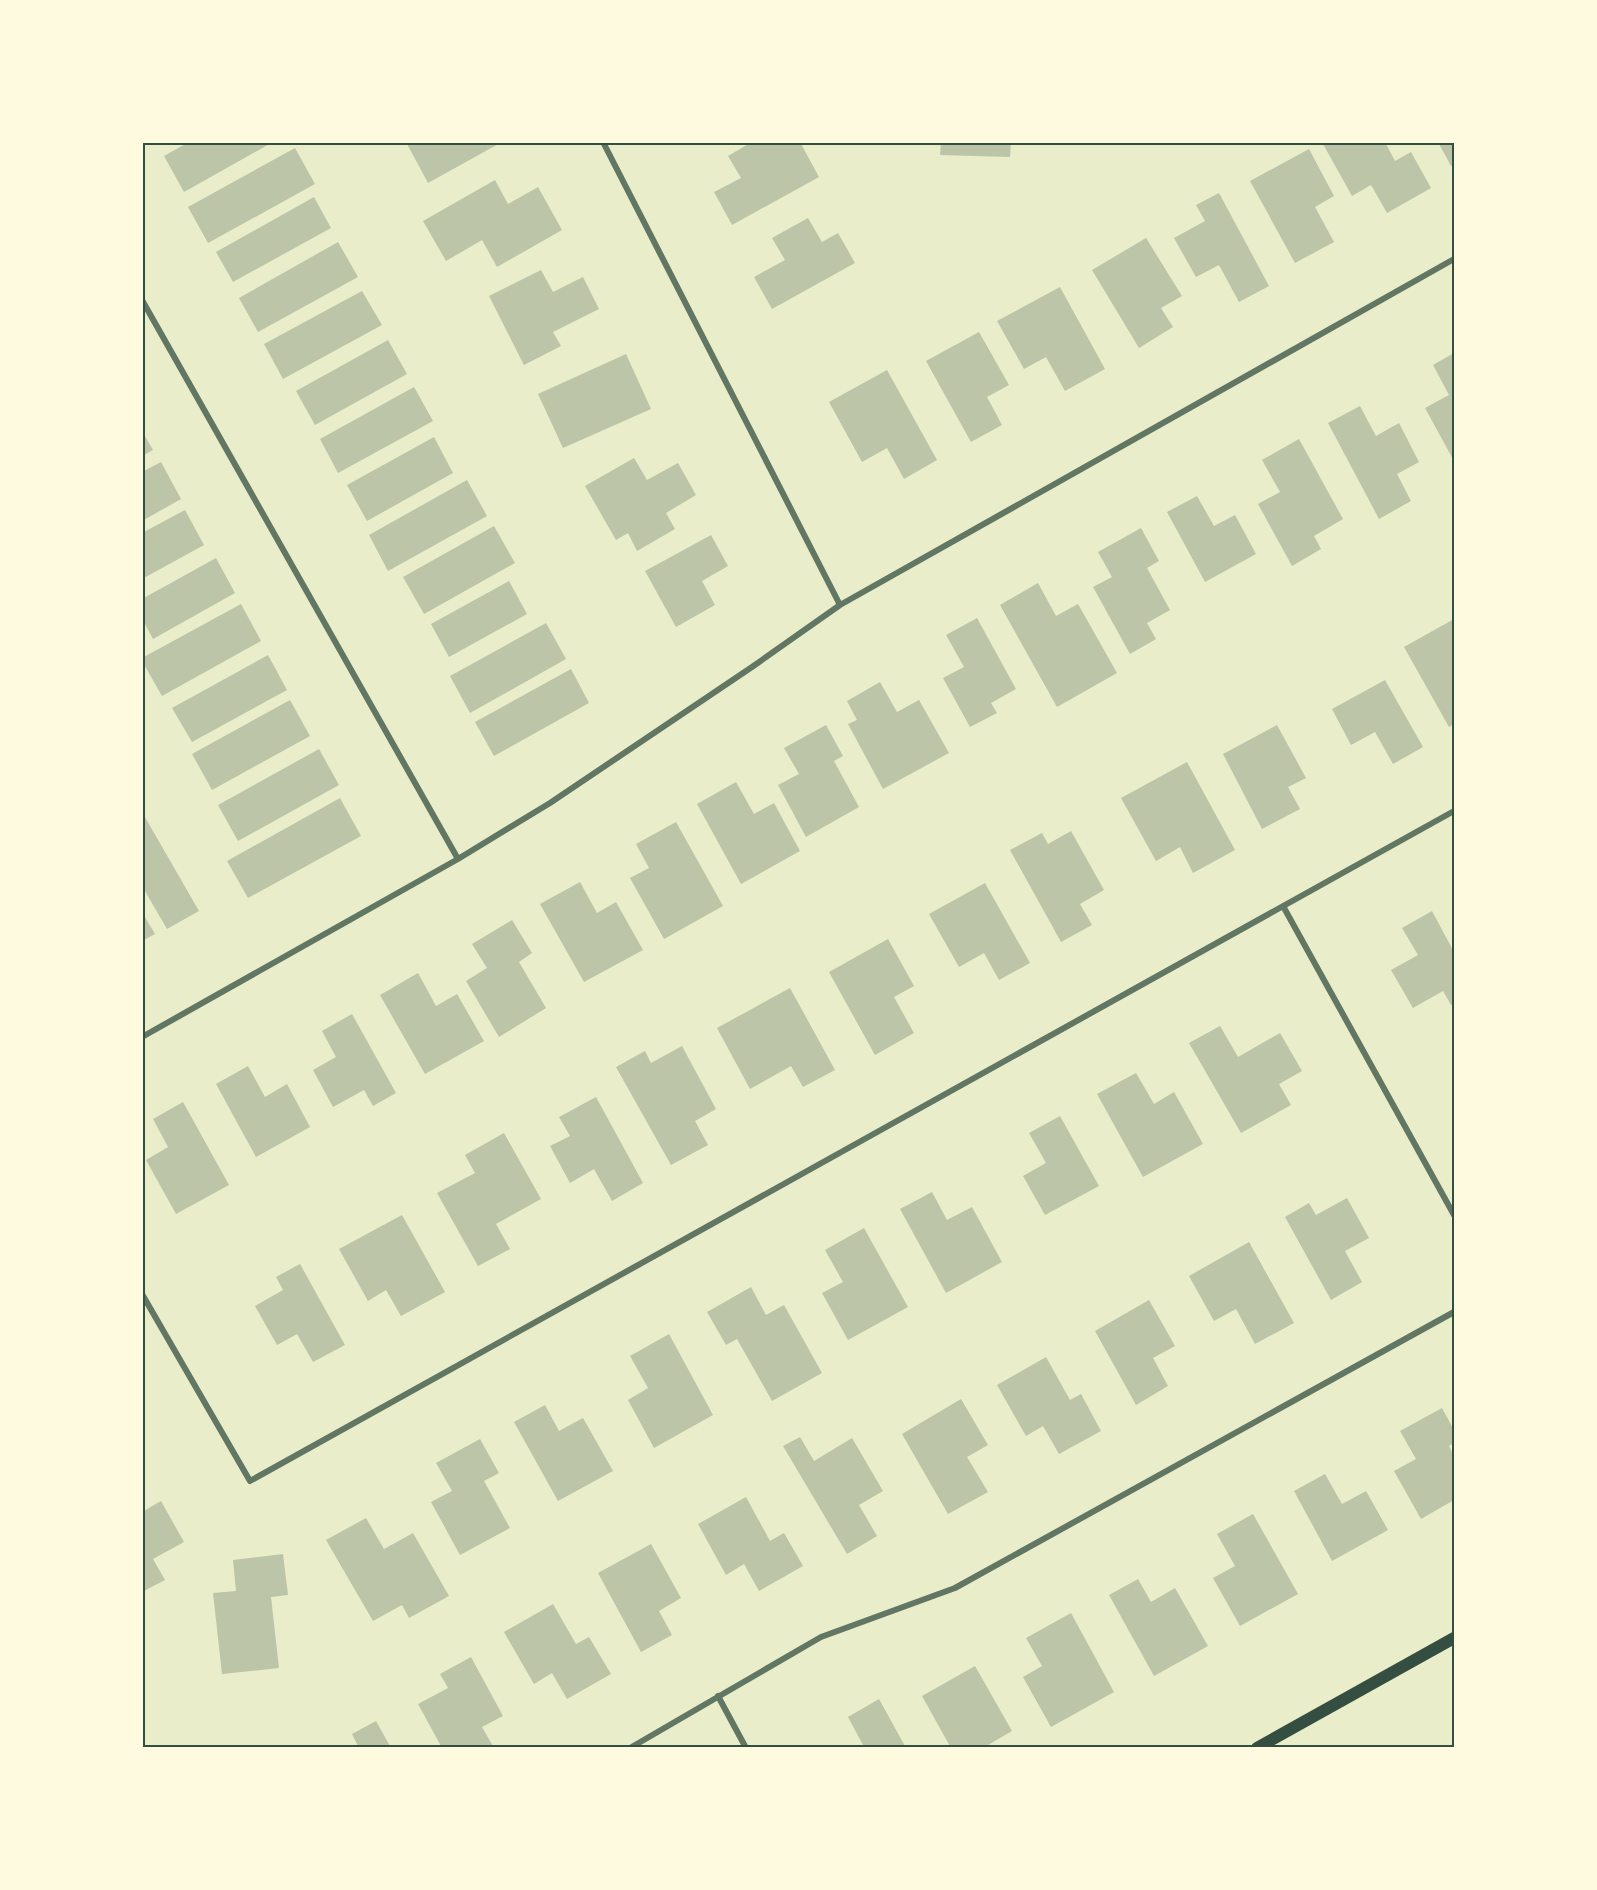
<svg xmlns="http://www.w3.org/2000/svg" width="1597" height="1890" viewBox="0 0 1597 1890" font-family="'Libre Baskerville',serif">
  <rect width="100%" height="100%" fill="#e9edc9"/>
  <!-- building -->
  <path fill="#bcc5a7" d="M 189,142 L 273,142 L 184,192 L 164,156 Z
    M 406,142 L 502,142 L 428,183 Z
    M 752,142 L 800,142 L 819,177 L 732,225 L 714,192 L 741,178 L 728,156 Z
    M 941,142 L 1011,142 L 1010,157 L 940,155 Z
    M 1326,142 L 1385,142 L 1395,161 L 1411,152 L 1431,188 L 1387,213 L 1371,185 L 1352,196 L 1323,144 Z
    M 1438,142 L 1454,142 L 1454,164 L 1451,166 Z
    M 295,148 L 315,184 L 208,243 L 188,207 Z
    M 1309,149 L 1334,196 L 1315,207 L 1334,242 L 1295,263 L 1250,181 Z
    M 495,180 L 508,204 L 538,187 L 562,230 L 497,267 L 482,240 L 446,261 L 423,221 Z
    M 1219,193 L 1269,286 L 1239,302 L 1219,265 L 1196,277 L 1174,238 L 1205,221 L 1196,205 Z
    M 314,197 L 331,228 L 233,282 L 216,252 Z
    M 808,218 L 822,242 L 838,233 L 855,263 L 772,309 L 754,277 L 785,260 L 772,238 Z
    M 1146,238 L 1182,296 L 1161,308 L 1173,327 L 1139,348 L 1092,270 Z
    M 338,242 L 358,277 L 258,332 L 239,298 Z
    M 541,270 L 553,292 L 583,277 L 599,309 L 553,332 L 561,346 L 524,365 L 489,296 Z
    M 1060,287 L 1105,369 L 1065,391 L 1046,357 L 1024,369 L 997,321 Z
    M 362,291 L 382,325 L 283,379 L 264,344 Z
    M 979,332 L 1009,385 L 987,397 L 1002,425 L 971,442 L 926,361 Z
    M 388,340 L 407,374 L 315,425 L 296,391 Z
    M 1454,353 L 1454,461 L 1425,408 L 1449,395 L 1433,365 Z
    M 626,354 L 651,409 L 563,448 L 538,394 Z
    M 887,370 L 937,460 L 904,479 L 887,448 L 862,462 L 829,402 Z
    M 414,387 L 433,421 L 338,473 L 320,439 Z
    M 1360,406 L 1376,436 L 1399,423 L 1419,462 L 1397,474 L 1411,501 L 1379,519 L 1328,423 Z
    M 142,431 L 153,450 L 142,456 Z
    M 434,437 L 453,473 L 367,521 L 347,485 Z
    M 1299,439 L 1343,519 L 1314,536 L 1321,549 L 1292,566 L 1258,504 L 1280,492 L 1262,460 Z
    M 634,458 L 647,480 L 678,463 L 696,495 L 666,513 L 675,529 L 637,551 L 628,533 L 616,540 L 585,486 Z
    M 161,462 L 181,499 L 142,521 L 142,472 Z
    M 467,480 L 487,516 L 388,571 L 369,535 Z
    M 1197,496 L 1214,526 L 1235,515 L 1256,554 L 1205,582 L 1167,512 Z
    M 185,510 L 204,545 L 142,579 L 142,533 Z
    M 494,526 L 515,563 L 424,614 L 403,577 Z
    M 1141,528 L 1159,561 L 1147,568 L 1170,610 L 1147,623 L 1156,639 L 1130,654 L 1093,587 L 1112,577 L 1098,552 Z
    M 711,535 L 728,566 L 702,581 L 715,605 L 676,627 L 645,571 Z
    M 216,558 L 235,593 L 153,639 L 145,624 L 142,626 L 142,599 Z
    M 509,581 L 527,614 L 449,657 L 431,624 Z
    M 1038,583 L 1056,616 L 1078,604 L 1117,673 L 1057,707 L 1000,605 Z
    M 241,604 L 261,641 L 162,696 L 142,661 L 142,658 Z
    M 977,618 L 1016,689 L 991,703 L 997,713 L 970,727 L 943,678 L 964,667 L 946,635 Z
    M 1454,619 L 1454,724 L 1449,727 L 1404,647 Z
    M 546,623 L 566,659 L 470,713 L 450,676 Z
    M 268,655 L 287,690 L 192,742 L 172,708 Z
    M 571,669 L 589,703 L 494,756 L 475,722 Z
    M 1385,680 L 1423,747 L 1393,764 L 1375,732 L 1351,745 L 1332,709 Z
    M 880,682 L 897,712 L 919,700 L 949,753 L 883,789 L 848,724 L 857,720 L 847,701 Z
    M 290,700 L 310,736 L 212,790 L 192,754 Z
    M 826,725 L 843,756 L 834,761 L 859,807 L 806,837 L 778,785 L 799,774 L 784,748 Z
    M 1277,725 L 1306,778 L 1288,787 L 1300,809 L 1262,829 L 1223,754 Z
    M 319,749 L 339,785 L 238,841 L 218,805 Z
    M 1187,762 L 1235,850 L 1193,873 L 1180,847 L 1156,861 L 1121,798 Z
    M 736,782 L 754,814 L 774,803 L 800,851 L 741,884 L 697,804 Z
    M 340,798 L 361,836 L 248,898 L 227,861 Z
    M 142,812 L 199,911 L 167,929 L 142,886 Z
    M 676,822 L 723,906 L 664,939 L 630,878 L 649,868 L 636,844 Z
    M 1071,831 L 1104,890 L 1080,904 L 1092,925 L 1061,942 L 1010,850 L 1042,833 L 1048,844 Z
    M 580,882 L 597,913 L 616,902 L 643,950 L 584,982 L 540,904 Z
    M 985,883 L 1030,963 L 999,980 L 984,953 L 959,967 L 929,914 Z
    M 1432,911 L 1454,952 L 1454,1003 L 1451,1005 L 1443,991 L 1413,1008 L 1391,970 L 1418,955 L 1402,928 Z
    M 142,912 L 155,934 L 142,941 Z
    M 512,920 L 532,953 L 519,962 L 546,1008 L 499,1037 L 466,981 L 487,968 L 472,944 Z
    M 888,939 L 914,986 L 894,997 L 914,1033 L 875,1055 L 829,972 Z
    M 418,973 L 436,1006 L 457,994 L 484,1041 L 425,1074 L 380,995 Z
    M 790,988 L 835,1070 L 803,1087 L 791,1066 L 750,1089 L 717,1028 Z
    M 352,1014 L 396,1093 L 373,1106 L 364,1090 L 333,1107 L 313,1070 L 336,1057 L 322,1031 Z
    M 1220,1026 L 1238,1057 L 1280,1033 L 1302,1071 L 1279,1084 L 1291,1105 L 1241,1133 L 1189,1043 Z
    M 682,1046 L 716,1109 L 695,1121 L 708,1145 L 671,1165 L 616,1067 L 645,1051 L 651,1063 Z
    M 248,1066 L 265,1097 L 287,1084 L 310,1127 L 256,1157 L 216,1084 Z
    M 1136,1073 L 1154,1104 L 1174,1092 L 1203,1144 L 1143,1177 L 1097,1094 Z
    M 596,1097 L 643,1183 L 612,1201 L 594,1169 L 570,1183 L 550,1146 L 570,1136 L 559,1117 Z
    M 183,1102 L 229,1185 L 176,1214 L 146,1160 L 168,1147 L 153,1119 Z
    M 1060,1116 L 1099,1186 L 1045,1215 L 1023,1176 L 1046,1163 L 1029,1133 Z
    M 504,1133 L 541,1199 L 496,1224 L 510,1249 L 478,1266 L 437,1193 L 475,1173 L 465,1155 Z
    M 932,1192 L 947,1220 L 972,1207 L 1002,1262 L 946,1293 L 900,1209 Z
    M 1347,1198 L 1369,1238 L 1345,1251 L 1362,1282 L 1331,1300 L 1285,1217 L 1309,1203 L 1316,1215 Z
    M 402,1215 L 445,1292 L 401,1316 L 386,1290 L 368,1301 L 339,1249 Z
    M 864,1228 L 908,1307 L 848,1340 L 822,1293 L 843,1282 L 825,1250 Z
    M 1249,1242 L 1294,1323 L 1255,1344 L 1236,1309 L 1214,1321 L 1189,1276 Z
    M 300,1264 L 345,1345 L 313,1362 L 297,1334 L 277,1345 L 255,1306 L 283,1290 L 276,1277 Z
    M 751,1287 L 766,1315 L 784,1305 L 822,1373 L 772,1401 L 737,1339 L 726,1345 L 707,1312 Z
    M 1149,1300 L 1175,1346 L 1153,1358 L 1168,1386 L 1136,1405 L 1095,1331 Z
    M 669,1334 L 713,1415 L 654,1448 L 628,1400 L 648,1388 L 630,1356 Z
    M 1046,1357 L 1070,1400 L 1081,1394 L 1101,1431 L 1059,1454 L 1043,1426 L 1026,1436 L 997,1385 Z
    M 961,1399 L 988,1445 L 967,1457 L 988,1492 L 948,1514 L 902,1434 Z
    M 545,1405 L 559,1431 L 583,1418 L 613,1471 L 558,1501 L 514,1422 Z
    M 1442,1408 L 1454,1430 L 1454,1443 L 1449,1446 L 1454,1456 L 1454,1500 L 1421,1519 L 1394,1471 L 1416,1459 L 1400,1431 Z
    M 800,1437 L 814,1461 L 852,1438 L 883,1491 L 859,1505 L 877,1536 L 847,1554 L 783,1446 Z
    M 480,1439 L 499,1473 L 484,1481 L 510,1528 L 460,1555 L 431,1502 L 452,1491 L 436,1463 Z
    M 1325,1474 L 1342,1504 L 1366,1491 L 1388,1530 L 1332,1561 L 1294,1491 Z
    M 746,1497 L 770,1541 L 784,1533 L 803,1566 L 759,1591 L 744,1564 L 726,1575 L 698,1524 Z
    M 161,1501 L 184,1542 L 153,1559 L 165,1580 L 142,1592 L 142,1512 Z
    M 1253,1514 L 1298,1594 L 1240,1626 L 1213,1578 L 1235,1566 L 1217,1534 Z
    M 366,1518 L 384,1549 L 413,1533 L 449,1596 L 409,1618 L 402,1605 L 373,1621 L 326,1540 Z
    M 651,1544 L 681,1598 L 659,1611 L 672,1635 L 641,1652 L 598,1573 Z
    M 283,1554 L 288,1595 L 271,1597 L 279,1668 L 222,1674 L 213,1593 L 236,1591 L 233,1560 Z
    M 1138,1579 L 1151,1602 L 1175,1588 L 1208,1646 L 1154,1676 L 1109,1595 Z
    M 553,1604 L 576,1644 L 589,1637 L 611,1674 L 567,1699 L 552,1673 L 534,1684 L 504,1632 Z
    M 1071,1613 L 1114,1692 L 1051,1727 L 1023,1677 L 1042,1666 L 1026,1638 Z
    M 471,1657 L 503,1716 L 482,1727 L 494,1748 L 442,1748 L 418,1704 L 448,1688 L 440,1674 Z
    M 975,1666 L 1012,1731 L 983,1748 L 951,1748 L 922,1696 Z
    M 879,1699 L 906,1748 L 859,1748 L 863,1745 L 848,1717 Z
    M 376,1721 L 391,1748 L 359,1748 L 352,1734 Z"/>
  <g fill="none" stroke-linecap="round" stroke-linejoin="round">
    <!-- minor -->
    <path stroke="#617663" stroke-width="6" d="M 603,142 L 840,605
      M 142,300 L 458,859
      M 1283,906 L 1454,1215
      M 142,1037 L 458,859 L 550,803 L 752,667 L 840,605 L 1454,259
      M 142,1294 L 250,1481 L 1454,811
      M 718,1696 L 746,1748
      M 630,1748 L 821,1637 L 955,1588 L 1454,1312"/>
    <!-- secondary -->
    <path stroke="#344e41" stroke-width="12" d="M 1257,1748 L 1454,1638"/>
  </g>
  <!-- border -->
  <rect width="1597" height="1890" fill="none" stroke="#fefae0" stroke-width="288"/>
  <rect x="144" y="144" width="1309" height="1602" fill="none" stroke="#344e41" stroke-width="2"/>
</svg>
